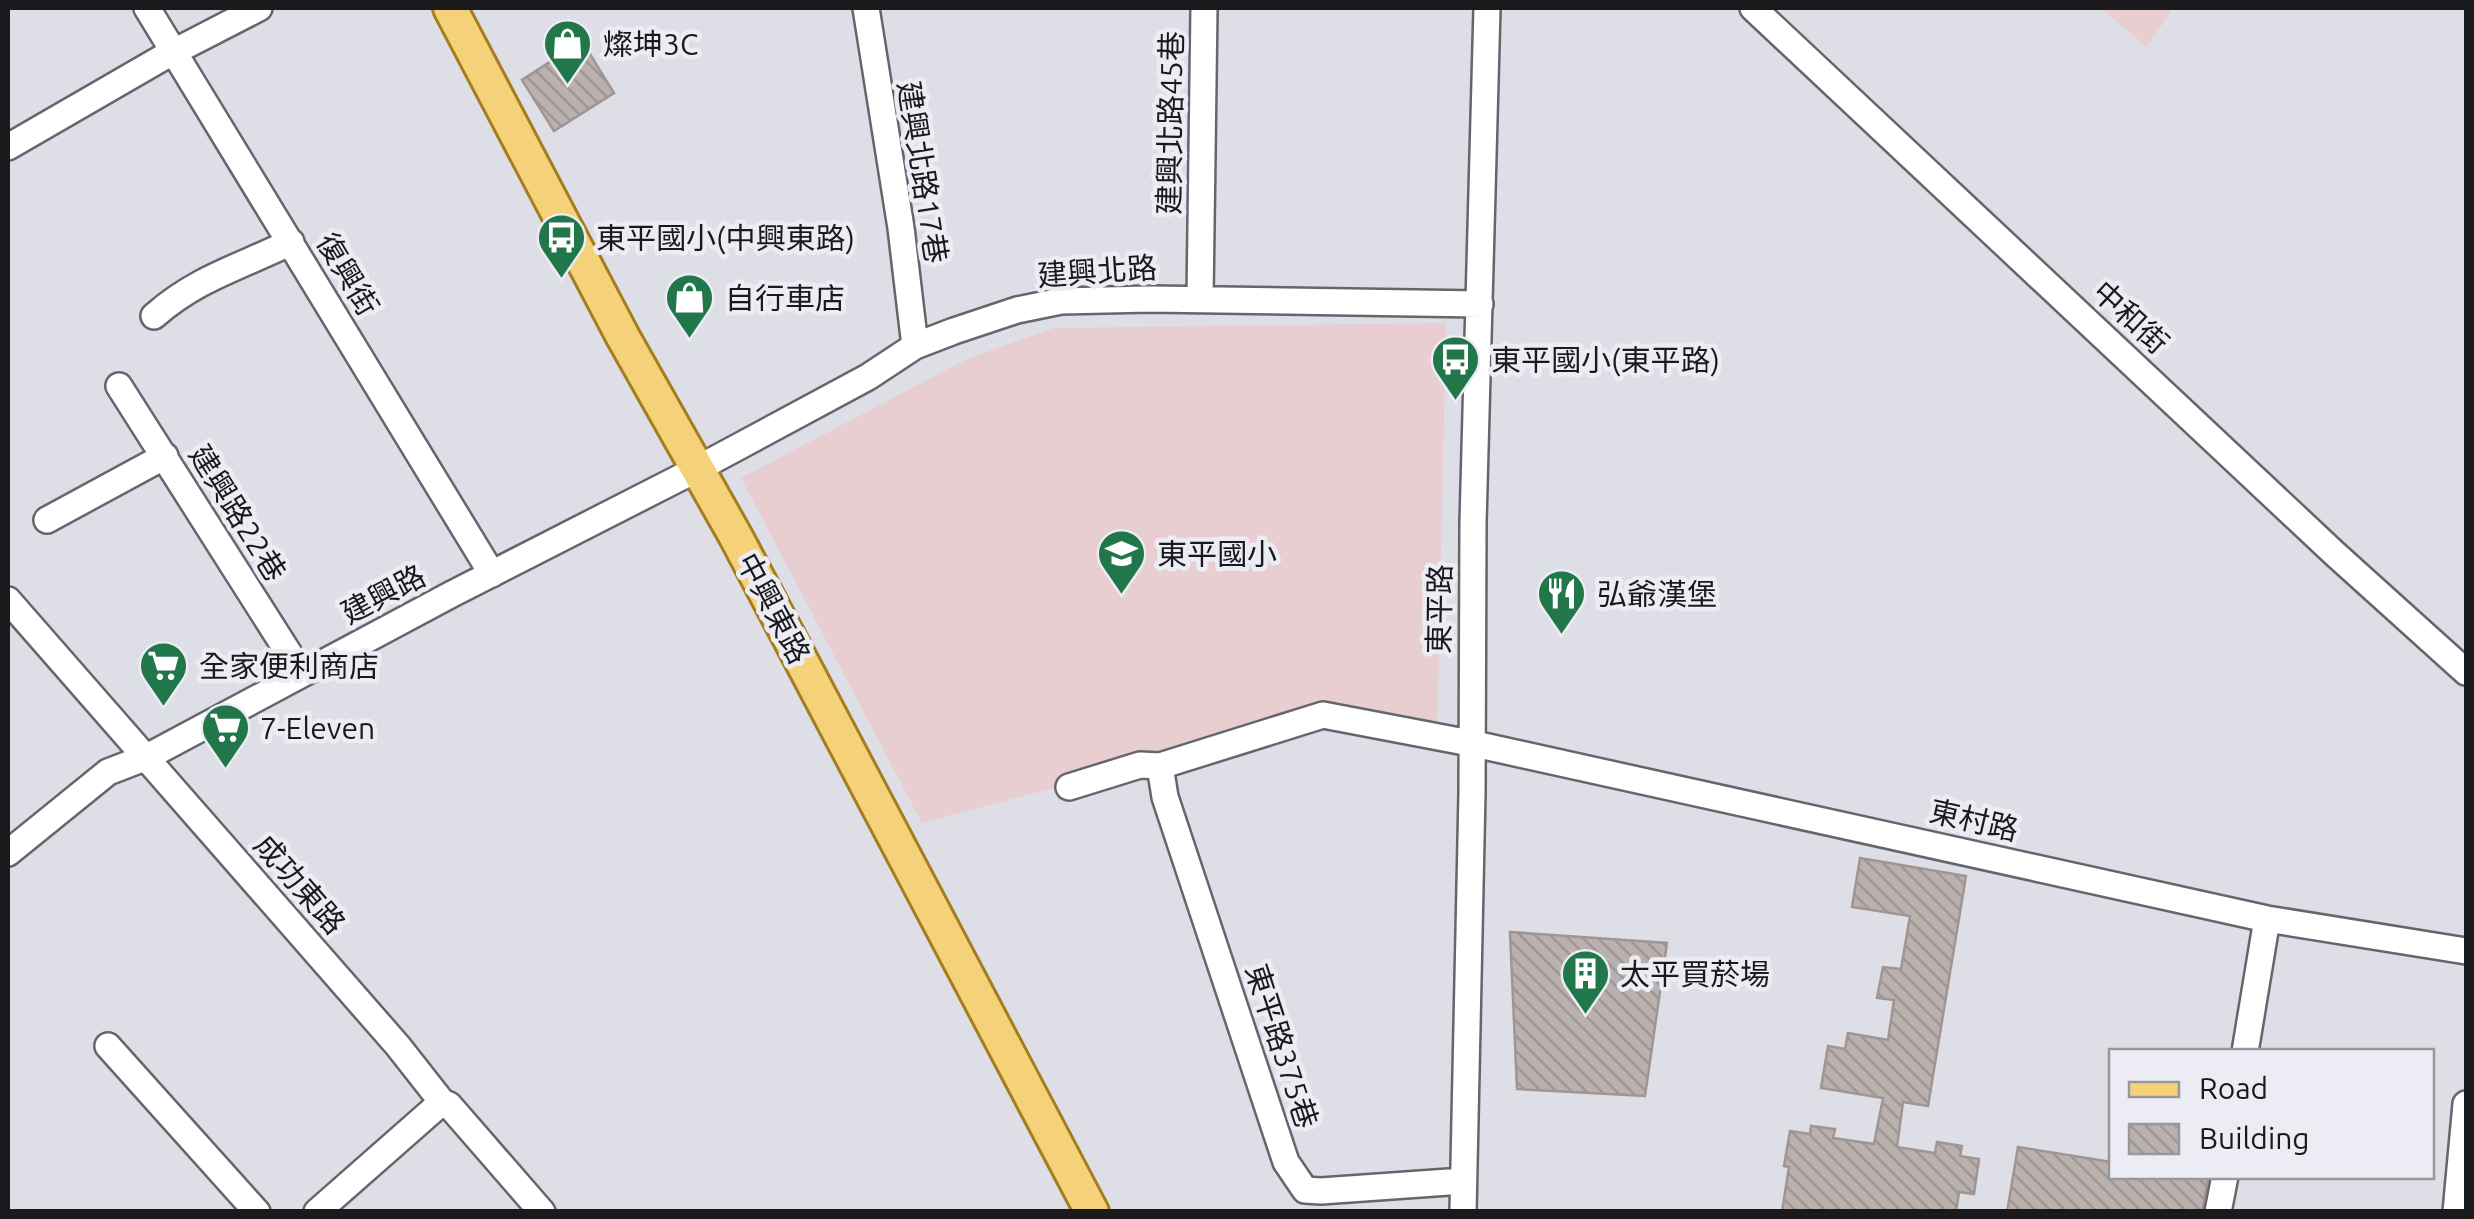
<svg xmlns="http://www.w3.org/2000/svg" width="2474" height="1219" viewBox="0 0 2474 1219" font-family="Ubuntu,'Noto Sans TC',sans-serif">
  <defs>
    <pattern id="building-back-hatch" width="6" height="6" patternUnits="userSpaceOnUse" patternTransform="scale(2.5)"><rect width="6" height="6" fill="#bab0ae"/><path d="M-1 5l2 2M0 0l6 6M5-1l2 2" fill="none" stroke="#9f9795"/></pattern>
  </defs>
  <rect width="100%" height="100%" fill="#dedee7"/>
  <!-- education -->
  <path fill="#e8ced0" d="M 2101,8 L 2174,8 L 2146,47 Z
    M 1446,323 L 1437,737 L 1322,717 L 922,823 L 741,478 L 967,359 L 1054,328 Z"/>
  <!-- building -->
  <path fill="url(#building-back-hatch)" stroke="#9f9593" stroke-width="2.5" d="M 582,41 L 614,93 L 554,131 L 522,80 Z
    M 1860,858 L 1966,876 L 1928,1106 L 1903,1102 L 1897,1147 L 1935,1153 L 1937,1142 L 1962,1146 L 1960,1156 L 1979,1159 L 1974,1194 L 1959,1192 L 1956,1212 L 1782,1212 L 1789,1167 L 1784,1166 L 1790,1131 L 1810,1134 L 1811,1126 L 1835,1129 L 1833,1138 L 1874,1144 L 1883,1098 L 1821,1088 L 1828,1046 L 1845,1049 L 1848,1033 L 1888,1040 L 1894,1000 L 1877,998 L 1883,967 L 1901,969 L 1910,916 L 1852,907 Z
    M 1510,932 L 1667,943 L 1645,1096 L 1517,1089 Z
    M 2018,1147 L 2112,1162 L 2112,1176 L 2208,1179 L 2202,1212 L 2007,1212 Z"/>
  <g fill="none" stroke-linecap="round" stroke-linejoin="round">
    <defs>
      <path id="minor" d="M 147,8 L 492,574
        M 866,8 L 901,228 L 915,346
        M 1753,8 L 2334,553 L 2466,672
        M 8,147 L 162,58 L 259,8
        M 1200,299 L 1204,8
        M 154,316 C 197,278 240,267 291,242
        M 119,386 L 302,674
        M 47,520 L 165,456
        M 8,600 L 398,1046 L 442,1102 L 449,1105 L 542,1212
        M 1160,766 L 1165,797 L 1286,1162 L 1305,1190 L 1321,1191 L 1463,1181
        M 1069,787 L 1140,765 L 1160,766 L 1323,715 L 1470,743 L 2267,919 L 2466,951
        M 8,853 L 108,772 L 147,757 L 452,594 L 697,469 L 868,377 L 915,346 L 954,331 L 1017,310 L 1061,301 L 1150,299 L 1480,304
        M 108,1046 L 257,1212
        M 2245,1052 L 2267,919
        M 317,1212 L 442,1102
        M 1463,1212 L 1472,793 L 1473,523 L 1487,8
        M 2218,1212 L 2225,1176
        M 2456,1212 L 2466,1104"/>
      <path id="major" d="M 450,8 L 623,337 L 736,537 L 1092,1212"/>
    </defs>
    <!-- minor casing -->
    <use href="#minor" stroke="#65666d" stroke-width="30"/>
    <!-- major casing -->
    <use href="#major" stroke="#a47d1e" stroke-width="38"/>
    <!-- minor -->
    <use href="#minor" stroke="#fff" stroke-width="25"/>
    <!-- major -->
    <use href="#major" stroke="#f5d179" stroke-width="32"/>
  </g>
  <!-- icons -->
  <defs>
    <symbol id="shop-pin" viewBox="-11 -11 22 30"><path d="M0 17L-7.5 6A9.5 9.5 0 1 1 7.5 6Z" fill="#22774a" stroke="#ebecf4"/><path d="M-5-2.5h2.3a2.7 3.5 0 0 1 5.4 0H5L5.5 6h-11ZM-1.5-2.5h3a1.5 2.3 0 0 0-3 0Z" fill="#fff"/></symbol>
    <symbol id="bus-pin" viewBox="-11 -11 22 30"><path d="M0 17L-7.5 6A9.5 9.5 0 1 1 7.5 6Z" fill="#22774a" stroke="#ebecf4"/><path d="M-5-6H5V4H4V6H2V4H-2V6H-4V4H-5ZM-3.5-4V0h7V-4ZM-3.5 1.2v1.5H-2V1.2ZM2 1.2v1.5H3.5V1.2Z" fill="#fff"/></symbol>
    <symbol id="school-pin" viewBox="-11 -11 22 30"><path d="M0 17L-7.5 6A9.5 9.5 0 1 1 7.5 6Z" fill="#22774a" stroke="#ebecf4"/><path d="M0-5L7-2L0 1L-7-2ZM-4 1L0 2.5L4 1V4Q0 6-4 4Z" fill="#fff"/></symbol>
    <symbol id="restaurant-pin" viewBox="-11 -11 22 30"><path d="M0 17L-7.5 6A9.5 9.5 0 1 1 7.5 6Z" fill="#22774a" stroke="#ebecf4"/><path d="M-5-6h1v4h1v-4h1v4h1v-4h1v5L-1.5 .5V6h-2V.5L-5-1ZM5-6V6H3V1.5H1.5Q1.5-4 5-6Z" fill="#fff"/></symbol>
    <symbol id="supermarket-pin" viewBox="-11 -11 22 30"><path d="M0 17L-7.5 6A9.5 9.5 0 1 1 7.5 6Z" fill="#22774a" stroke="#ebecf4"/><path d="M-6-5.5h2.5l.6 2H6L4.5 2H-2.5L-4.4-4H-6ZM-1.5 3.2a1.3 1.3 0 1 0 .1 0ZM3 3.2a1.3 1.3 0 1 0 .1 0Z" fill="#fff"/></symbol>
    <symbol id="building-pin" viewBox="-11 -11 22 30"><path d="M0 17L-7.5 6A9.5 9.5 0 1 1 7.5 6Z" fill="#22774a" stroke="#ebecf4"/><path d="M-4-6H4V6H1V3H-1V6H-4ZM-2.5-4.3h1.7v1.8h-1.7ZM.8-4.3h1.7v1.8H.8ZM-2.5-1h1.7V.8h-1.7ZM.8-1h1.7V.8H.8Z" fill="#fff"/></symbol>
  </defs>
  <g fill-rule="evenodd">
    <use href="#shop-pin" x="540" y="16" width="55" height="75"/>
    <use href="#bus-pin" x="534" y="210" width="55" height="75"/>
    <use href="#shop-pin" x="662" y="270" width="55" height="75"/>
    <use href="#bus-pin" x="1428" y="332" width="55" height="75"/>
    <use href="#school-pin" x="1094" y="526" width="55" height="75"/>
    <use href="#restaurant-pin" x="1534" y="566" width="55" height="75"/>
    <use href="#supermarket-pin" x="136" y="638" width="55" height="75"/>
    <use href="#supermarket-pin" x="198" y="700" width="55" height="75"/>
    <use href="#building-pin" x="1558" y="946" width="55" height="75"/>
  </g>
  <g text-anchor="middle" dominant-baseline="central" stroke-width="9" stroke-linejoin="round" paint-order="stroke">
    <!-- poi labels -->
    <g font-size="30" fill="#1a1a1d" stroke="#ebecf4" text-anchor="start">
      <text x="603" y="44">燦坤3C</text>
      <text x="596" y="238">東平國小(中興東路)</text>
      <text x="725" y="298">自行車店</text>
      <text x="1491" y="360">東平國小(東平路)</text>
      <text x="1157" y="554">東平國小</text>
      <text x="1597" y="594">弘爺漢堡</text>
      <text x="199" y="666">全家便利商店</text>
      <text x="260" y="728">7-Eleven</text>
      <text x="1620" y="974">太平買菸場</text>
    </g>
    <!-- street labels -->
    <g font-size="30" fill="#1a1a1d" stroke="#ebecf4">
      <text transform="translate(1170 123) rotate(-89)">建興北路45巷</text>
      <text transform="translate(923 172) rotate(81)">建興北路17巷</text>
      <text transform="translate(1097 271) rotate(-4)">建興北路</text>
      <text transform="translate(348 274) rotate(59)">復興街</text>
      <text transform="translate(2131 317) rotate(43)">中和街</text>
      <text transform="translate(238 513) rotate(58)">建興路22巷</text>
      <text transform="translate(383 594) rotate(-28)">建興路</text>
      <text transform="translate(774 608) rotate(62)">中興東路</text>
      <text transform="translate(1439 609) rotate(-89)">東平路</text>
      <text transform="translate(1974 820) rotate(13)">東村路</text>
      <text transform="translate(300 884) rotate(49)">成功東路</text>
      <text transform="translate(1282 1046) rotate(72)">東平路375巷</text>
    </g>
  </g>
  <!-- border -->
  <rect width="2474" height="1219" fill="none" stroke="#1a1a1d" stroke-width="20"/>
  <!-- legend -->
  <rect x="2109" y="1049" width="325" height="130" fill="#ebecf4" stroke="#97989e" stroke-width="2.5"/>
  <rect x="2129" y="1082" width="50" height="15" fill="#f5d179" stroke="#97989e" stroke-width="2.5"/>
  <text x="2199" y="1099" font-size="30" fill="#1a1a1d">Road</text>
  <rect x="2129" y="1124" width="50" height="30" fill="url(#building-back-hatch)" stroke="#97989e" stroke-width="2.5"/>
  <text x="2199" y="1149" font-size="30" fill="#1a1a1d">Building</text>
</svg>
